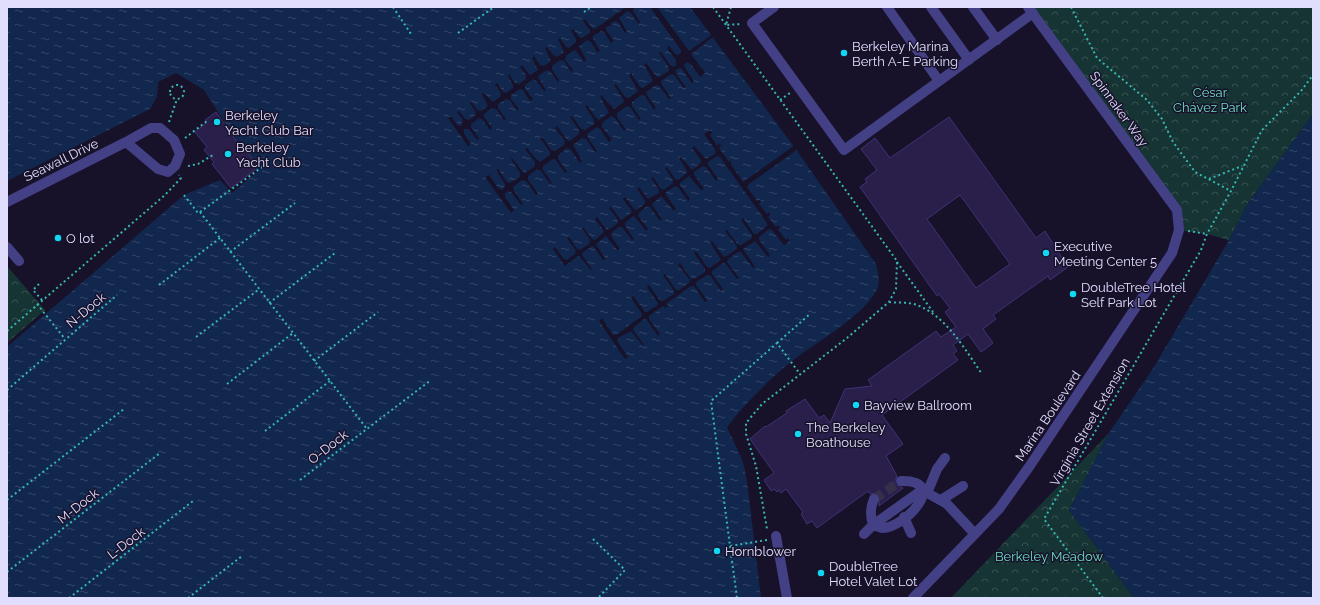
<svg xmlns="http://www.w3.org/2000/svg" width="1320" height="605" viewBox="0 0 1320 605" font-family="Raleway,sans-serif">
  <defs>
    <pattern id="park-crowns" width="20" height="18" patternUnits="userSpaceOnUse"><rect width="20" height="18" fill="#153433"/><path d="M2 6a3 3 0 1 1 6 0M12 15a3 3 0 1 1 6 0" fill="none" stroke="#375151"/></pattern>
    <pattern id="water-ripples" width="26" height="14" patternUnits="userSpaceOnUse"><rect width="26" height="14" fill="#12274e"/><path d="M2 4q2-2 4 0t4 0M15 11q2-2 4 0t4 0" fill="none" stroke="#344668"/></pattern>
  </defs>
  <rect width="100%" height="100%" fill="#17122a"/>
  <!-- park -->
  <path fill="url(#park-crowns)" d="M 1028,7 L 1313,7 L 1313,114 L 1246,206 L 1229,240 L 1207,234 L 1179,230 L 1176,210 Z
    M 7,266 L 45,310 L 7,343 Z
    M 1109,433 L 1069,510 L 1134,598 L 951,598 Z"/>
  <!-- water -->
  <path fill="url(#water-ripples)" d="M 7,7 L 690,7 L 795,148 L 876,264 C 878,273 881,283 876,291 C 864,315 814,344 792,361 C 768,380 746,403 727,427 L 743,462 L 747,481 L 761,598 L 7,598 L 7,347 L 184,195 L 220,180 L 232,193 L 257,172 L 204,90 L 176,73 L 158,82 L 157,97 L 150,109 L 7,181 Z
    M 1313,114 L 1313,598 L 1134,598 L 1069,510 L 1109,433 L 1154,367 L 1229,240 L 1246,206 Z"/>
  <!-- pier -->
  <path fill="#17122a" d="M 626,7 L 634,7 L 633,11 L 640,22 L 639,24 L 631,13 L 627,11 L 619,18 L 627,32 L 625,33 L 618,22 L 615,21 L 611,23 L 611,25 L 606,27 L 606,30 L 614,41 L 611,43 L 604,32 L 601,31 L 592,37 L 600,51 L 597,52 L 591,42 L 587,40 L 579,46 L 586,60 L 584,62 L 577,52 L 574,50 L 566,56 L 565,60 L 573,70 L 571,72 L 564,61 L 560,60 L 552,66 L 552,69 L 559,80 L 558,82 L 550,71 L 547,70 L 538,76 L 539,79 L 546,90 L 544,91 L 537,81 L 533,79 L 525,85 L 525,89 L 533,99 L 530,101 L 523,90 L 520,89 L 511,95 L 511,99 L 519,109 L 517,111 L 510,100 L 506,99 L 498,104 L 498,108 L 506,119 L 504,120 L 496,109 L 492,108 L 484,114 L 484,117 L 492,128 L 490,130 L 482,119 L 479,118 L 471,124 L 471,127 L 479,138 L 477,140 L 469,129 L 464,129 L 464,134 L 471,144 L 468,146 L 448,118 L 451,116 L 457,125 L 461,126 L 463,120 L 457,112 L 459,111 L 465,119 L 469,120 L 476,115 L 475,111 L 470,103 L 471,101 L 477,110 L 481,111 L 488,106 L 482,94 L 484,93 L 493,102 L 500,97 L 501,93 L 495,85 L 497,83 L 503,92 L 506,93 L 513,88 L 513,85 L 508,76 L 509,74 L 515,83 L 519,84 L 526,79 L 526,75 L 520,67 L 522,65 L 528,73 L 531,75 L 538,70 L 532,58 L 534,56 L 540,65 L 544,66 L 551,61 L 545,48 L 547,47 L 553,55 L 557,57 L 564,52 L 558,39 L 560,38 L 566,47 L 569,48 L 576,42 L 576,39 L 571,30 L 573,29 L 579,37 L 582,38 L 590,33 L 590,30 L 583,21 L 585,19 L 592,28 L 595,29 Z
    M 650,7 L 657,7 L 689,51 L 713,34 L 714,36 L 691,54 L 702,69 L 703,69 L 705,73 L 700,77 L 691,64 L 687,62 L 684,65 L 685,68 L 694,81 L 692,83 L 682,69 L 679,68 L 676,70 L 676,74 L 686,87 L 684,88 L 674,75 L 671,74 L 661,81 L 662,85 L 671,98 L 669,99 L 659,86 L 656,85 L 646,92 L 647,95 L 656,108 L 654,110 L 645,96 L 641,95 L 632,102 L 632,106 L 641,119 L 639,120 L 630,107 L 627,106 L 617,113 L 617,117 L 626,130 L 624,131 L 615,118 L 611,116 L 602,123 L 602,127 L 612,140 L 609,142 L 600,129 L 597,127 L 587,134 L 588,138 L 597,151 L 595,152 L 586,139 L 582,138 L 573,145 L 582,161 L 580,163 L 571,150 L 567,148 L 558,155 L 558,159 L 567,172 L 565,173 L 556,160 L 553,159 L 543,166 L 543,170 L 552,183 L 550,184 L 541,171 L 537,169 L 528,176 L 528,180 L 538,193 L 536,195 L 526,181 L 522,180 L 513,187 L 514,191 L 523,204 L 521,205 L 511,192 L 508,191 L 505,193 L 505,197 L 514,210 L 511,213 L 485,177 L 489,175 L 498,188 L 502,190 L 505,187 L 505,184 L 496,170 L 498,169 L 507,182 L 510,183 L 520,177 L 520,173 L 511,159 L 512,158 L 522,171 L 525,173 L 535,166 L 535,162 L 525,149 L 527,148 L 537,160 L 540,162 L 550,155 L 550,152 L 540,138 L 542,137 L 551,150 L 555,151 L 564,145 L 565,141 L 555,128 L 557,126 L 567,140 L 570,141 L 579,134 L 579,130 L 570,117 L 572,116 L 581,129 L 585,130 L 594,124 L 594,120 L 585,106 L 587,105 L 596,118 L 599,120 L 609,113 L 600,96 L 601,95 L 614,109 L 624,102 L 623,99 L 614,85 L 616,84 L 625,97 L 629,98 L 638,91 L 629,75 L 631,73 L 640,87 L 643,88 L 653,81 L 644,64 L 646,63 L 656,76 L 659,77 L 669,71 L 668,66 L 659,53 L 661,52 L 670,65 L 674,67 L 676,65 L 676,60 L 667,48 L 669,46 L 675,54 L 678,55 L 681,53 L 681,50 Z
    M 710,130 L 712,133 L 710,135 L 717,146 L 720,143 L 721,145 L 719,148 L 729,162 L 731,160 L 731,165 L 743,182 L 795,145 L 796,147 L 798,149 L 749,184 L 747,187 L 757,201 L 760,200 L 761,201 L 759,204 L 767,214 L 769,212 L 770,214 L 768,217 L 776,227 L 778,225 L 780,227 L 778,230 L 786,240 L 788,238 L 790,241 L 784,245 L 772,230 L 769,229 L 759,237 L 759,240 L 770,255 L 768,257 L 755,241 L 743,249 L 755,267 L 753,268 L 741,252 L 738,252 L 728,259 L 727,262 L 739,278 L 737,279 L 726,264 L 723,263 L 712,271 L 712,274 L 723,289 L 721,291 L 710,275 L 707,275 L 696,282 L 696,285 L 707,300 L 705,302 L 694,286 L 691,286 L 667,303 L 668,306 L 665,308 L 663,306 L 649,316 L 649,319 L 660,334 L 658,336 L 647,320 L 644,319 L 634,327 L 633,330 L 644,345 L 643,346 L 631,331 L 618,338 L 617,341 L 628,357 L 625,359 L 599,321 L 602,318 L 613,335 L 616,335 L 642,316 L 642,314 L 631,298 L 633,296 L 645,312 L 647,312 L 658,305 L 658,303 L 647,287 L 649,285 L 660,301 L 663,301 L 674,294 L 674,291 L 663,275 L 665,274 L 676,290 L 679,290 L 689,283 L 690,280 L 678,265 L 680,263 L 691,279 L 694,279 L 705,272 L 705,269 L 694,253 L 696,251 L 707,267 L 710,268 L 721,260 L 710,242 L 712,241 L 723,256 L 725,257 L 737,249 L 737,246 L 725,231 L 727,230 L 738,245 L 741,245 L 752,238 L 752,235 L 741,220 L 743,218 L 754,234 L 757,234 L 767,226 L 767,223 L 720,157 L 717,156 L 708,162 L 708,165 L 718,179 L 716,181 L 706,167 L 703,166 L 694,172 L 694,175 L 704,189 L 701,190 L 689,176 L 680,183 L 680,185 L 690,199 L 688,201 L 678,187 L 675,186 L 666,192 L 666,195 L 676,209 L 674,211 L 661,196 L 653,203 L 652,205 L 662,219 L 660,221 L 650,207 L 647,206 L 639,213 L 638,216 L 648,229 L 646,231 L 635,217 L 633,216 L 625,223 L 625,226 L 634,239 L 632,240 L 622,227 L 619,227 L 611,233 L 611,236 L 620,249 L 618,251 L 606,236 L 597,243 L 596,245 L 606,259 L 603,260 L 594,247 L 592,246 L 582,253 L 582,255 L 592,269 L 591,270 L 580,257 L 578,256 L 565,266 L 553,249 L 555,247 L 564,259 L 567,260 L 575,254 L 576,251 L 567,238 L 569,237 L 577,249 L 580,250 L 589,244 L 590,240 L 582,228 L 583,227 L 592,239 L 595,240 L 603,233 L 604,231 L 595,219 L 597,217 L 606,229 L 608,230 L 617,224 L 618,220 L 609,208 L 611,207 L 620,219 L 622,220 L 631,213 L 632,211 L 623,199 L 625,197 L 634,209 L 636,210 L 645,204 L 645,201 L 637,189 L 639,187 L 648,199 L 659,193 L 659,190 L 651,178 L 653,177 L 661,189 L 664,190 L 673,183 L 673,180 L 665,168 L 667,167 L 675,179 L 678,180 L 687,173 L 687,171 L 679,158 L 681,157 L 692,170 L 701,163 L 701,160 L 692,148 L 694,146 L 706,159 L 715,154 L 715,149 L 704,134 Z"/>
  <!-- building -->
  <path fill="#291f4a" stroke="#413275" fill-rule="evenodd" d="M 216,112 L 240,146 L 241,145 L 259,167 L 231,188 L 212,164 L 214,162 L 204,150 L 207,147 L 195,132 L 207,122 L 205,120 Z
    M 949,117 L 1036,238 L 1045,231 L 1068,267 L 1050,280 L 1048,276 L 993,315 L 996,319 L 983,329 L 993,343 L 981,352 L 968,334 L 953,345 L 957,351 L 953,354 L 958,360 L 882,415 L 903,444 L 886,456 L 897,476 L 895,480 L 895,484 L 903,488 L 879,506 L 879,495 L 876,493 L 870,494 L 868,491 L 817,528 L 812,521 L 807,524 L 801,514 L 803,512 L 786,489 L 781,493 L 779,490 L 777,492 L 774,489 L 771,491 L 764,480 L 774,473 L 750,439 L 765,426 L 766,427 L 787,413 L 786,411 L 805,399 L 819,418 L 824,415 L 830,423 L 845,389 L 872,386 L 868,380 L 936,331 L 941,337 L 956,327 L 945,312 L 950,308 L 939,294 L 937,296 L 860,187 L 867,182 L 865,179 L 877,170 L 861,149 L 875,138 L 890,158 ZM 960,195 L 1010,264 L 976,288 L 927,219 Z"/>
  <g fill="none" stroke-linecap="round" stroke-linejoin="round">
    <!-- minor-tunnel -->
    <path stroke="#35304a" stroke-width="10" stroke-dasharray="10 5" stroke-linecap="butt" d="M 874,499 L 901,481"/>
    <!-- path -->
    <path stroke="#37b7b3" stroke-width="2" stroke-dasharray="2 3" stroke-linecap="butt" d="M 393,7 L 411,34
      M 713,7 L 897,261 L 896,289 L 889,302 L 847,338 L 762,404 L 746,423 L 746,434 L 756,466 L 767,529
      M 731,7 L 726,25 L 742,24
      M 1071,7 L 1097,58 L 1147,100 L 1162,119 L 1173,142 L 1195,172 L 1231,191
      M 584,12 L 591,7
      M 458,33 L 494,7
      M170 92a7 7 0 1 1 14 0a7 7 0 1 1-14 0Z
      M 780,100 L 790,93
      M 169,122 L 177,99
      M 185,138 L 207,121
      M 188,166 L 198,164 L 213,155
      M 1209,179 L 1242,166
      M 184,195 L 198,213 L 200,212 L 367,429
      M 200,212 L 265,165
      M 1188,231 L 1207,234
      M 230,252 L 295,203
      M 897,262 L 933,312
      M 39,284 L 33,290 L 42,300
      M 159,285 L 220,238
      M 889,302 C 896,303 906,302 914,304 C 945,314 964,348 982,374
      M 269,303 L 335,253
      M 37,304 L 65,339
      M 7,331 L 165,195 L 181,178 L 179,175
      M 196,337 L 258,290
      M 777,343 L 810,314
      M 314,361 L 378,312
      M 227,384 L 293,333
      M 7,390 L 117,295
      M 265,431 L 330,381
      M 300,480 L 431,380
      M 7,500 L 124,409
      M 593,539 L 625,570 L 598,598
      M 767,540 L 730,546 L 711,401 L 777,343 L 800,374
      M 730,546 L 737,598
      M 7,572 L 160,453
      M 69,598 L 193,501
      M 188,598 L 242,556
      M 1103,598 L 1044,519 L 1201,250 L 1207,234 L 1231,191 L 1262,130 L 1301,91 L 1313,75"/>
    <!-- minor -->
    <path stroke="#444086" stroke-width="10" d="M 774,7 L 752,23 L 844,150 L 1033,13
      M 887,7 L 939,81
      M 931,7 L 969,60
      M 973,7 L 997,40
      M 7,202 L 126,142 L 158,169 L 168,172 L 175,166 L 180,154 L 174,140 L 160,128 L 151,128 L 126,142
      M 7,247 L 19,261
      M 927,493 L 937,469 L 945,458
      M 874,499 C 870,508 870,515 873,525 C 876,526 879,527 882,528 C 904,529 950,480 901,481
      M 941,500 L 963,486
      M 904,517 L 911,533
      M 864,534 L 873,525 L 922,490 L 947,504 L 975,534
      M 776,536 L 787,598
      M 913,598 L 999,509 L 1029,467 L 1172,253 L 1179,230 L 1177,210 L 1028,7"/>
  </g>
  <!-- markers -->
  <g fill="#12d7f4" stroke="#17122a" stroke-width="1.5">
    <circle cx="844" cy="53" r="4"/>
    <circle cx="217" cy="122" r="4"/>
    <circle cx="228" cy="154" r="4"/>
    <circle cx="58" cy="238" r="4"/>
    <circle cx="1046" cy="253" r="4"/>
    <circle cx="1073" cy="294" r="4"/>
    <circle cx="856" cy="405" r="4"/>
    <circle cx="798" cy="434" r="4"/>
    <circle cx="717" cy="551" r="4"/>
    <circle cx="821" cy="573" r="4"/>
  </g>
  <g text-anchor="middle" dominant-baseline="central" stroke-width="3" stroke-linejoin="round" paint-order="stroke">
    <!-- poi labels -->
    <g font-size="13" fill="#e1ddfd" stroke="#17122a" text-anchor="start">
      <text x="852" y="46">Berkeley Marina<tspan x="852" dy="15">Berth A-E Parking</tspan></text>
      <text x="225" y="115">Berkeley<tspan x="225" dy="15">Yacht Club Bar</tspan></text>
      <text x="236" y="147">Berkeley<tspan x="236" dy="15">Yacht Club</tspan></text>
      <text x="66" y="238">O lot</text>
      <text x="1054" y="246">Executive<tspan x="1054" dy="15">Meeting Center 5</tspan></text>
      <text x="1081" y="287">DoubleTree Hotel<tspan x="1081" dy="15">Self Park Lot</tspan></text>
      <text x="864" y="405">Bayview Ballroom</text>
      <text x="806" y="427">The Berkeley<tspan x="806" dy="15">Boathouse</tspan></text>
      <text x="725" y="551">Hornblower</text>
      <text x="829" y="566">DoubleTree<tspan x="829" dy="15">Hotel Valet Lot</tspan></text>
    </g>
    <!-- park labels -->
    <g font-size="13" fill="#6bdbc2" stroke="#17122a">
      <text x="1210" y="92">César<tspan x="1210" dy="15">Chávez Park</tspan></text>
      <text x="1049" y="556">Berkeley Meadow</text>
    </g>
    <!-- street labels -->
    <g font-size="13" fill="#e1ddfd" stroke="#17122a">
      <text transform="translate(1119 109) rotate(54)">Spinnaker Way</text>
      <text transform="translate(61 160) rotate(-26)">Seawall Drive</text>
      <text transform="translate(86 310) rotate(-40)">N-Dock</text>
      <text transform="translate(1048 416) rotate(-56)">Marina Boulevard</text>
      <text transform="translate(1090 422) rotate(-60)">Virginia Street Extension</text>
      <text transform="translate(328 447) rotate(-38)">O-Dock</text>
      <text transform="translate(78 506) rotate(-38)">M-Dock</text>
      <text transform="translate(126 543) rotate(-38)">L-Dock</text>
    </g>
  </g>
  <!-- border -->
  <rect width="1320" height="605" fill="none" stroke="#e1ddfd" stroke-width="16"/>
</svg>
